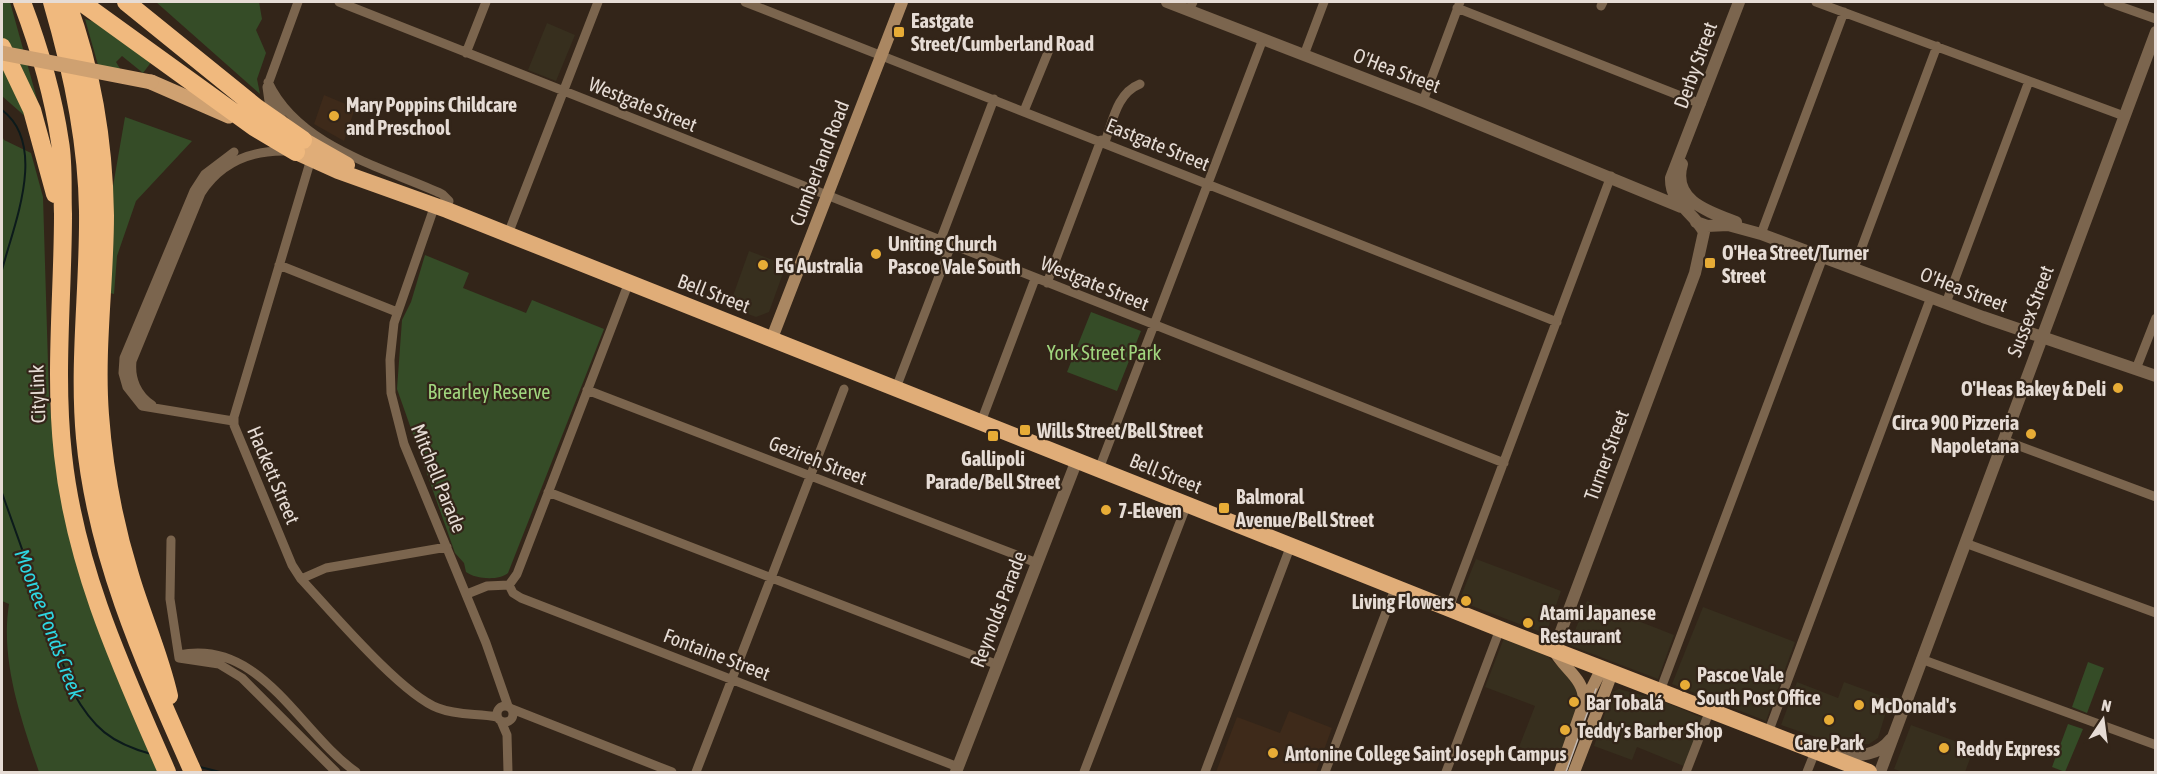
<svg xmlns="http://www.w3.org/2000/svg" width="2157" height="774" viewBox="0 0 2157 774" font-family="'Asap Condensed',sans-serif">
  <rect width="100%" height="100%" fill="#332519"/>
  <!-- commercial -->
  <path fill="#372f1e" d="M 547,23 L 575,35 L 556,81 L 528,70 Z
    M 749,251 L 786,265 L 769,312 L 756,317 L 729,307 Z
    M 1476,559 L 1561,591 L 1546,634 L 1459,601 Z
    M 1587,601 L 1674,635 L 1658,679 L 1569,645 Z
    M 1703,607 L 1795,642 L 1766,721 L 1672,684 Z
    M 1504,638 L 1547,656 L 1577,683 L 1579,702 L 1558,762 L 1519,747 L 1535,706 L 1485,687 Z
    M 1797,682 L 1838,698 L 1844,682 L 1890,699 L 1878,738 L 1869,744 L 1836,744 L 1781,725 Z
    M 1619,689 L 1660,700 L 1710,721 L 1691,769 L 1637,747 L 1632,760 L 1594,746 L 1612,692 Z
    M 1911,725 L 1974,748 L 1965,772 L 1903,772 L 1894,769 Z"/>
  <!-- built -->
  <path fill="#3e2a1a" d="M 324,95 L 355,108 L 344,141 L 314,124 Z
    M 1289,711 L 1332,728 L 1316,772 L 1216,772 L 1237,717 L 1280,733 Z"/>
  <!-- green -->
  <path fill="#354c27" d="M 2,2 L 10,2 L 42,117 L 27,118 L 2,96 Z
    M 156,2 L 259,2 L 262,19 L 256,30 L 266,53 L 257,79 L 260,94 Z
    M 85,19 L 101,24 L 152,61 L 143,73 L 122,56 L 116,62 L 122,72 L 98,65 Z
    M 125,117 L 192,141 L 136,201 L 117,256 L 114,294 L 110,293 L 112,192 Z
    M 2,136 L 4,140 L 31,153 L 43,197 L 49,397 L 58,481 L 158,772 L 39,772 C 21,719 0,660 9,604 L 2,601 Z
    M 425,255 L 469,273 L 463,288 L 526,313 L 532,300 L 604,329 L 508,573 C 499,581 475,579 466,572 L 464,563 L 455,553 L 397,389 L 402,320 L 411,302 Z
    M 1091,312 L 1141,331 L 1117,391 L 1067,372 Z
    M 2088,662 L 2104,668 L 2087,713 L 2072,707 Z
    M 2068,724 L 2083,729 L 2065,772 L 2052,767 Z"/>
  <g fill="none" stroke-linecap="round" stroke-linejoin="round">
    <!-- stream -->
    <path stroke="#0c1a1b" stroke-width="2" d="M 2,110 C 48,145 14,224 2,270
      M 2,493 L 73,692 C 93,728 111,743 151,754
      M 200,767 L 220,772"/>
    <!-- minor -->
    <path stroke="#7b654e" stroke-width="9" d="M 339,2 L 1504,463
      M 745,2 L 1557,322
      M 1816,2 L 2124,116
      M 2108,2 L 2156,19
      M 1601,6 L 1603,2
      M 1457,8 L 1701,104
      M 1189,10 L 1193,2
      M 466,53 L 486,2
      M 1304,55 L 1324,2
      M 268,82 C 298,147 383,167 442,194 L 449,201 L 447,210
      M 1423,101 L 1460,2
      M 1024,111 L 1049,50
      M 282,119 L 269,101 L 267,87 L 298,2
      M 1105,142 C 1113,120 1117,93 1140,84
      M 311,159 L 234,417 L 234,425 L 292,565 L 301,579 C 331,611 401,694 438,708 C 458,716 478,713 497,717
      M 435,205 L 394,323 L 390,360 L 391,393 L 404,444 L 486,643 L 508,706
      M 508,234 L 598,2
      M 1761,234 L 1844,12
      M 940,241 L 994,99
      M 279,265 L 397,312
      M 1854,268 L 1937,46
      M 1047,283 L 1101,140
      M 1946,303 L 2029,81
      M 2136,369 L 2156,318
      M 896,388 L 951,245
      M 587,390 L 1037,563
      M 152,405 C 137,395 130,379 132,361 L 201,193 C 221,162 251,150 287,151
      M 233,421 L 142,406 L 127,387 L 123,373 L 124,358 L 194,191 L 205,174 L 234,152
      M 981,422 L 1035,279
      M 2003,440 L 2156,497
      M 1099,469 L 1263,39
      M 548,492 L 998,665
      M 171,540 L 170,599 L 179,658 L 219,664 L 242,678 L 336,772
      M 1965,543 L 2156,613
      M 301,579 L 326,568 L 447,547
      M 509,585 L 517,574 L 629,282
      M 467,594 L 487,586 L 509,585 L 513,593 L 521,598 L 958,767
      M 1449,608 L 1611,176
      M 179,655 C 261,638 299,732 356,772
      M 1921,659 L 2156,745
      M 1660,691 L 1823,257
      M497 714a8 8 0 1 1 16 0a8 8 0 1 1-16 0Z
      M 512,709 L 672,772
      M 501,721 L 507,735 L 508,772
      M 1768,733 L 1931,297
      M 696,772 L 844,389
      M 1084,772 L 1187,504
      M 1205,772 L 1291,545
      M 1325,772 L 1396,586
      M 1446,772 L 1500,629
      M 1686,772 L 1710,710
      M 1807,772 L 1815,752"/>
    <!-- tertiary -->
    <path stroke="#7b654e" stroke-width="12" d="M 1167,2 L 1423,101 L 1681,207
      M 1682,164 C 1671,201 1710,212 1736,222
      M 1696,222 L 1707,226 L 1728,225 L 1761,234 L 1983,317 L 2156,376
      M 1554,650 L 1695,273 L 1704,232 C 1693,211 1670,204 1671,178 L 1739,2
      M 1833,754 C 1856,755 1875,759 1891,739
      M 956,772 L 1077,460
      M 1880,772 L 2156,32"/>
    <!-- secondary -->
    <path stroke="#aa8762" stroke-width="12" d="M 772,338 L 902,2
      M 1554,650 C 1563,669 1585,678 1584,702
      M 1560,772 L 1583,706 L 1602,668
      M 1574,772 L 1612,673"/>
    <!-- primary -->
    <path stroke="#cfa171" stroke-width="15" d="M 151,82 L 229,116"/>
    <!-- trunk -->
    <path stroke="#e0ad78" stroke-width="16" d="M 303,140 L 347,165
      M 296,152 L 338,171 L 447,210 L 1500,629 L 1869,772"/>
    <!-- motorway -->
    <path stroke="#f0b97e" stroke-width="18" d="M 22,2 C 39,47 53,94 60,142 C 64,165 62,190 63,214 C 63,295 54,374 63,455 C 75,568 122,669 167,772
      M 52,2 C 72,70 87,139 88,211 C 89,287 78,362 85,438 C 96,557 145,664 193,772
      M 67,2 C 92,70 104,143 105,215 C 105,282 95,348 100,415 C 104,469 114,523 130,575 C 142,616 160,655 169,696
      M 81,2 L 254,127 L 296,152
      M 126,2 L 257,108 L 303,140
      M 2,47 L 32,110 L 55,194"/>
    <!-- tram -->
    <path stroke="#c4b9b1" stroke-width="1.5" d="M 1566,772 L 1596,689"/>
    <!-- primary-bridge -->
    <path stroke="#cfa171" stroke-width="15" d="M 2,53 L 151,82"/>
  </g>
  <!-- markers -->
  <g fill="#e7ac36" stroke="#332519" stroke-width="2">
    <rect x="893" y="26" width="12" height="12" rx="3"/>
    <circle cx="334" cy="116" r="6"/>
    <circle cx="876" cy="254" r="6"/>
    <rect x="1704" y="257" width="12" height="12" rx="3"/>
    <circle cx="763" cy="265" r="6"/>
    <circle cx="2118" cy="388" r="6"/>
    <rect x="1019" y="424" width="12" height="12" rx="3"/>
    <circle cx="2031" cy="434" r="6"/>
    <rect x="987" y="430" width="12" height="12" rx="3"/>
    <rect x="1218" y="502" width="12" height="12" rx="3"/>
    <circle cx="1106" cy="510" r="6"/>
    <circle cx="1466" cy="601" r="6"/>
    <circle cx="1528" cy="623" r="6"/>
    <circle cx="1685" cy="685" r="6"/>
    <circle cx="1574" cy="702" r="6"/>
    <circle cx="1859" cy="705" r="6"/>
    <circle cx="1829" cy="720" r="6"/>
    <circle cx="1565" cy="730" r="6"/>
    <circle cx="1944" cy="748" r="6"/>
    <circle cx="1273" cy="753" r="6"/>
  </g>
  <g text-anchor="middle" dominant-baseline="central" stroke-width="4.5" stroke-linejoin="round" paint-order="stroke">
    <!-- poi labels -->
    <g font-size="20" font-weight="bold" fill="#e6dcd5" stroke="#332519" text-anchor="start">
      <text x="911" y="20">Eastgate<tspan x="911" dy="23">Street/Cumberland Road</tspan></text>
      <text x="346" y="104">Mary Poppins Childcare<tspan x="346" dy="23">and Preschool</tspan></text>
      <text x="888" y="243">Uniting Church<tspan x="888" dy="23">Pascoe Vale South</tspan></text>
      <text x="1722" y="252">O'Hea Street/Turner<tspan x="1722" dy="23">Street</tspan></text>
      <text x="775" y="265">EG Australia</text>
      <text x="2106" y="388" text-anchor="end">O'Heas Bakey &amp; Deli</text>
      <text x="2019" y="422" text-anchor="end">Circa 900 Pizzeria<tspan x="2019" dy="23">Napoletana</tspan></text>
      <text x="1037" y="430">Wills Street/Bell Street</text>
      <text x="993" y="458" text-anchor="middle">Gallipoli<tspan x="993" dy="23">Parade/Bell Street</tspan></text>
      <text x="1236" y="496">Balmoral<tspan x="1236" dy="23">Avenue/Bell Street</tspan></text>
      <text x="1118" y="510">7-Eleven</text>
      <text x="1454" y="601" text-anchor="end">Living Flowers</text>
      <text x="1540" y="612">Atami Japanese<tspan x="1540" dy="23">Restaurant</tspan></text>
      <text x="1697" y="674">Pascoe Vale<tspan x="1697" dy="23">South Post Office</tspan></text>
      <text x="1586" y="702">Bar Tobalá</text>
      <text x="1871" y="705">McDonald's</text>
      <text x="1577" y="730">Teddy's Barber Shop</text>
      <text x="1829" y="742" text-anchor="middle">Care Park</text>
      <text x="1956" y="748">Reddy Express</text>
      <text x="1285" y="753">Antonine College Saint Joseph Campus</text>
    </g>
    <!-- street labels -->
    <g font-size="20" fill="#e6dcd5" stroke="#332519">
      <text transform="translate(1695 65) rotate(-70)">Derby Street</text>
      <text transform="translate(1397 70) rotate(21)">O'Hea Street</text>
      <text transform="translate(643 104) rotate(22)">Westgate Street</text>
      <text transform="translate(1158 144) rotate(22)">Eastgate Street</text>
      <text transform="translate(819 163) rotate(-69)">Cumberland Road</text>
      <text transform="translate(1095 283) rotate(22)">Westgate Street</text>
      <text transform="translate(1964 289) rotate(21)">O'Hea Street</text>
      <text transform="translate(714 293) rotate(21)">Bell Street</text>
      <text transform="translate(2030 311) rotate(-69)">Sussex Street</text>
      <text transform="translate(37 394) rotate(-92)">CityLink</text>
      <text transform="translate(1606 455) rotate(-70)">Turner Street</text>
      <text transform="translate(818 460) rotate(21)">Gezireh Street</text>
      <text transform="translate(1166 473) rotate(22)">Bell Street</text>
      <text transform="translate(274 475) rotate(67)">Hackett Street</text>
      <text transform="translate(439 478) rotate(68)">Mitchell Parade</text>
      <text transform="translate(998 609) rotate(-69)">Reynolds Parade</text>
      <text transform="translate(717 654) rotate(21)">Fontaine Street</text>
    </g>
    <!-- park labels -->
    <g font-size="20" fill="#a0d57e" stroke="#332519">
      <text x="1104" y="352">York Street Park</text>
      <text x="489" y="391">Brearley Reserve</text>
    </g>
    <!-- water labels -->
    <g font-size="21" font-style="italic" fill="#2ed6e1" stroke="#332519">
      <text transform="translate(50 624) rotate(69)">Moonee Ponds Creek</text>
    </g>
  </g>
  <!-- border -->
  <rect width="2157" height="774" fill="none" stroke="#e6dcd5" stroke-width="6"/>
  <!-- north arrow -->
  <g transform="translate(2103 720) rotate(13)" stroke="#332519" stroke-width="4.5" paint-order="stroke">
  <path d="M0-4.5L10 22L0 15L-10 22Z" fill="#e6dcd5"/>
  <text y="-9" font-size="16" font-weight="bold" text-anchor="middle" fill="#e6dcd5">N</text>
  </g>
</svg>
